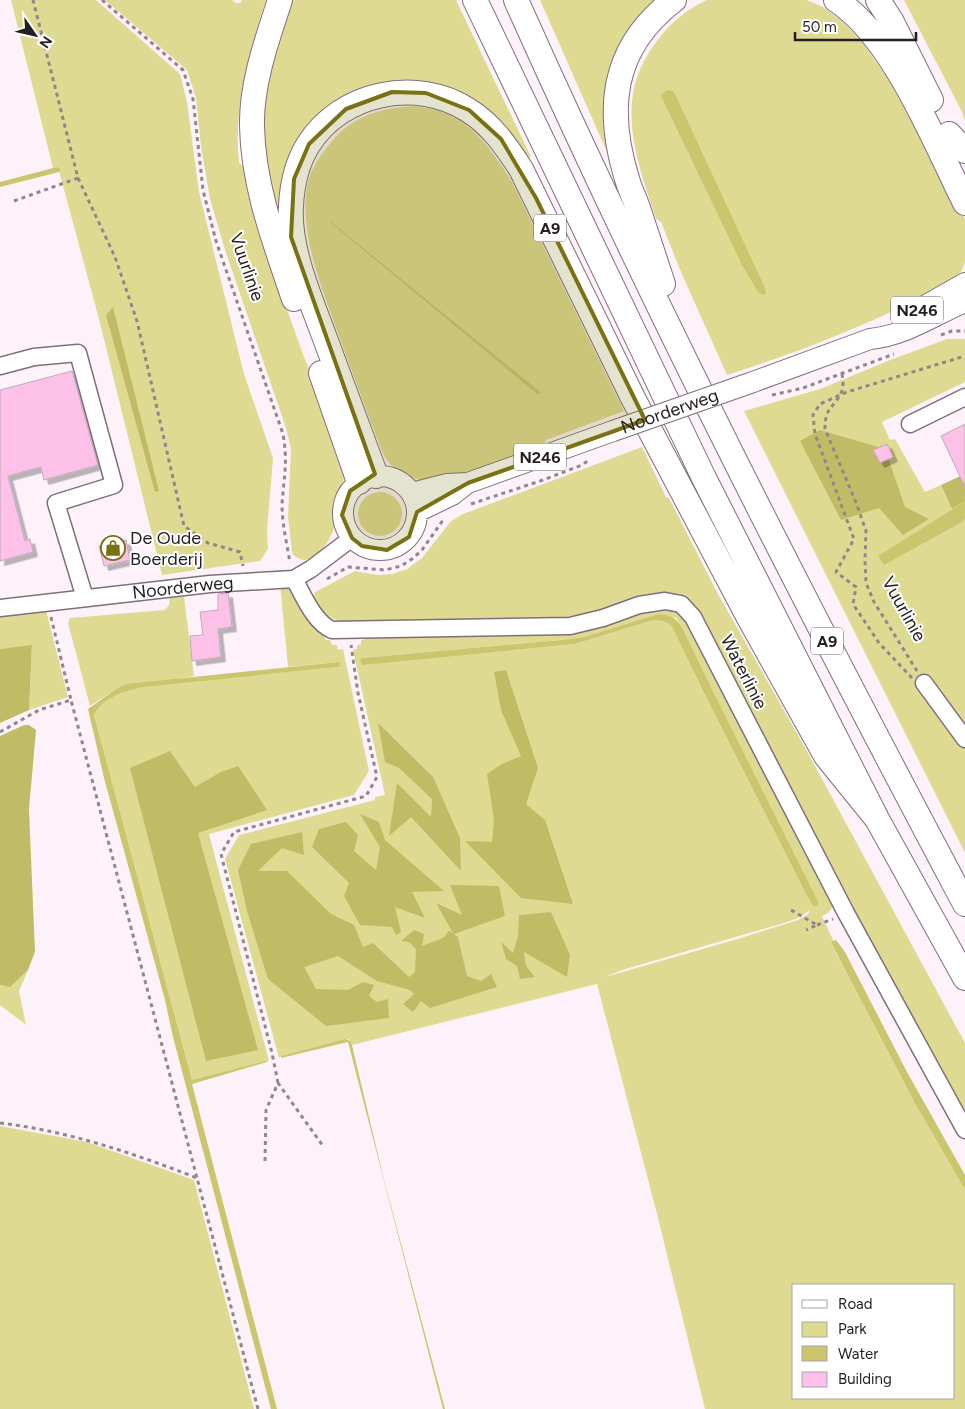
<svg xmlns="http://www.w3.org/2000/svg" width="965" height="1409" viewBox="0 0 965 1409" font-family="Figtree,sans-serif">
  <defs>
    <filter id="shadow"><feDropShadow dx="4.5" dy="4.5" stdDeviation="0" flood-color="#0004"/></filter>
  </defs>
  <rect width="100%" height="100%" fill="#fef2fa"/>
  <!-- green -->
  <path fill="#dfda92" fill-rule="evenodd" d="M 11,0 L 96,0 L 180,74 L 187,102 L 199,192 L 244,374 L 273,458 L 267,531 L 268,549 L 260,561 L 162,575 L 99,319 L 59,171 L 57,167 L 53,168 Z
    M 105,0 L 232,0 L 236,3 L 240,3 L 242,0 L 266,0 C 249,52 233,108 239,163 L 245,168 L 248,195 L 263,242 L 304,357 L 322,396 L 345,474 C 343,485 337,493 334,504 C 333,512 335,519 334,527 C 332,539 317,560 304,560 C 300,560 297,557 293,555 L 292,551 L 288,517 L 291,449 L 286,428 L 225,250 L 210,199 L 201,147 L 196,98 L 187,70 Z
    M 290,0 L 456,0 L 531,157 L 523,160 L 454,95 L 334,111 L 286,223 L 275,221 C 265,175 258,127 266,81 C 271,55 282,25 290,0 Z
    M 540,0 L 664,0 L 643,20 L 611,161 Z
    M 707,0 L 807,0 L 823,7 L 842,21 L 863,43 L 889,80 L 965,219 L 965,262 L 962,270 L 954,280 C 881,320 806,350 727,375 L 681,272 L 661,222 L 656,219 C 636,158 612,98 657,41 C 670,23 687,9 707,0 Z
    M 904,0 L 965,0 L 965,121 L 961,110 Z
    M 415,106 C 425,108 436,109 446,113 C 476,126 493,153 511,180 L 624,411 L 546,440 L 543,446 C 511,457 458,480 425,480 C 413,480 398,472 390,464 C 383,456 379,443 375,433 C 363,401 351,369 339,336 C 323,291 296,227 309,178 C 313,166 321,155 328,146 C 351,116 379,108 415,106 Z
    M 947,339 L 965,339 L 965,382 L 882,422 L 890,440 L 895,439 L 925,492 L 941,485 L 952,509 L 879,556 L 965,518 L 965,853 L 744,411 L 820,389 L 890,360 Z
    M 642,447 L 666,497 L 669,498 L 718,594 L 802,742 L 965,1043 L 965,1122 L 827,864 L 696,607 L 681,594 L 659,594 L 586,614 L 541,621 L 342,622 C 328,618 322,610 313,599 L 315,592 L 355,571 L 378,575 L 392,574 L 407,569 L 422,558 L 451,521 L 463,514 Z
    M358 514a22 22 0 1 1 44 0a22 22 0 1 1-44 0Z
    M 280,583 L 290,587 L 322,630 L 326,640 L 330,640 L 332,645 L 337,645 L 338,650 L 343,649 L 369,771 L 354,795 L 209,834 L 269,1061 L 192,1080 L 94,715 C 103,697 126,691 143,686 L 337,667 L 339,662 L 288,667 Z
    M 184,597 L 194,676 L 116,689 L 90,706 L 68,623 L 70,618 L 165,610 L 169,605 L 170,598 Z
    M 663,605 L 690,617 L 834,905 L 828,913 L 822,916 L 833,940 L 832,944 L 836,953 L 917,1107 L 965,1190 L 965,1409 L 705,1409 L 657,1214 L 597,984 L 352,1045 L 351,1041 L 348,1039 L 281,1056 L 279,1058 L 225,859 L 239,835 L 375,800 L 375,797 L 385,795 L 353,650 L 357,649 L 357,645 L 361,644 L 361,640 L 366,639 L 366,634 L 509,631 ZM 658,614 L 676,618 L 682,627 L 713,691 L 819,903 L 817,906 L 813,906 L 807,896 L 706,697 L 672,627 C 665,620 659,620 650,621 L 575,644 L 362,664 L 360,661 L 362,658 L 561,640 L 584,637 ZM 810,910 L 808,914 L 798,920 L 734,940 L 605,977 L 622,970 L 784,923 L 798,918 ZM 794,1285 L 954,1285 L 954,1398 L 794,1398 Z
    M 46,610 L 68,697 L 29,710 L 32,646 L 0,649 L 0,615 Z
    M 28,970 L 19,991 L 26,1025 L 0,1005 L 0,985 L 10,986 Z
    M 0,1126 L 87,1142 L 194,1180 L 254,1409 L 0,1409 Z"/>
  <!-- forest -->
  <path fill="#c2bb65" d="M 113,307 L 159,491 L 155,492 L 106,315 Z
    M 820,430 L 885,449 L 905,507 L 929,519 L 903,535 L 879,508 L 841,520 L 800,441 Z
    M 965,474 L 965,501 L 952,509 L 941,485 Z
    M 32,645 L 29,710 L 0,723 L 0,649 Z
    M 506,670 L 538,768 L 526,804 L 545,820 L 573,904 L 521,898 L 465,841 L 492,842 L 494,820 L 487,774 L 502,764 L 521,756 L 501,710 L 494,672 Z
    M 378,723 L 433,777 L 460,838 L 461,871 L 411,817 L 389,836 L 397,783 L 431,817 L 432,799 L 399,768 L 385,762 Z
    M 24,725 L 29,725 L 36,730 L 29,809 L 35,952 L 28,970 L 10,987 L 0,985 L 0,736 Z
    M 170,751 L 195,787 L 221,772 L 238,766 L 267,810 L 198,833 L 258,1050 L 206,1061 L 130,768 Z
    M 360,814 L 379,822 L 385,840 L 444,891 L 412,892 L 425,918 L 395,907 L 401,932 L 396,935 L 392,927 L 360,925 L 344,896 L 349,883 L 312,847 L 319,829 L 346,822 L 358,835 L 354,851 L 376,870 L 380,847 Z
    M 302,832 L 304,855 L 282,848 L 258,871 L 287,871 L 331,914 L 354,925 L 363,947 L 373,943 L 409,977 L 415,972 L 416,949 L 409,942 L 401,941 L 414,930 L 424,934 L 422,946 L 443,938 L 449,931 L 453,933 L 436,903 L 462,915 L 450,885 L 499,886 L 505,916 L 454,934 L 458,937 L 467,976 L 481,981 L 491,974 L 497,987 L 430,1008 L 421,1001 L 413,1012 L 403,1004 L 414,994 L 410,990 L 377,981 L 338,956 L 304,967 L 316,989 L 348,990 L 363,982 L 374,985 L 369,996 L 377,1002 L 388,999 L 389,1018 L 326,1026 L 268,979 L 247,911 L 238,870 L 251,844 Z
    M 551,912 L 570,955 L 567,977 L 524,952 L 526,966 L 535,977 L 520,979 L 517,966 L 506,959 L 501,942 L 513,953 L 518,936 L 519,915 Z"/>
  <!-- water -->
  <path fill="#cbc56e" d="M 667,90 L 673,91 L 675,94 L 765,288 L 766,292 L 764,295 L 758,292 L 742,265 L 662,98 L 661,95 Z
    M 57,167 L 60,169 L 59,172 L 0,187 L 0,182 Z
    M 331,222 L 539,391 L 540,394 L 537,394 L 331,223 Z
    M 965,501 L 965,519 L 960,523 L 884,565 L 878,556 Z
    M 658,614 C 671,615 675,617 682,627 L 713,691 L 819,903 L 817,906 L 813,906 L 807,896 L 706,697 L 672,627 C 665,620 659,620 650,621 L 575,644 L 362,665 L 360,661 L 362,658 L 561,640 L 584,637 Z
    M 339,662 L 340,666 L 338,667 L 143,687 C 126,691 103,697 94,715 L 192,1080 L 266,1061 L 267,1062 L 192,1084 L 277,1409 L 271,1409 L 173,1037 L 165,1000 L 104,778 L 88,709 L 116,689 L 126,684 Z
    M 836,940 L 845,952 L 907,1072 L 965,1175 L 965,1190 L 917,1107 L 843,966 L 832,944 L 832,941 Z
    M 345,1039 L 351,1041 L 383,1176 L 445,1409 L 443,1409 L 348,1042 L 281,1058 L 281,1056 Z"/>
  <!-- building -->
  <path fill="#fcc0e9" stroke="#beabb8" filter="url(#shadow)" d="M 72,371 L 98,465 L 44,480 L 41,467 L 8,476 L 25,541 L 30,539 L 33,552 L 0,561 L 0,390 Z
    M 965,424 L 965,487 L 941,436 Z
    M 887,444 L 893,457 L 880,463 L 873,450 Z
    M 126,540 L 130,560 L 104,566 L 99,546 Z
    M 228,593 L 232,627 L 218,629 L 221,657 L 192,661 L 190,636 L 203,635 L 200,612 L 218,610 L 218,594 Z"/>
  <g fill="none" stroke-linecap="round" stroke-linejoin="round">
    <defs>
      <g id="minor">
        <path d="M 0,366 L 34,357 L 78,353 L 114,485 L 56,503 L 85,598"/>
        <path d="M 910,424 L 965,397"/>
        <path d="M 294,579 C 304,596 313,621 332,630 L 570,626 L 603,618 L 639,605 L 665,601 L 681,604 L 693,617 L 846,913 L 965,1130"/>
        <path id="s1" d="M 0,608 L 210,584 L 294,579 L 311,569 L 352,538"/>
        <path d="M 924,683 L 965,739"/>
      </g>
      <path id="major" d="M 921,308 L 965,283
        M 753,382 L 870,339 C 907,335 932,316 965,302
        M343 513a37 37 0 1 1 74 0a37 37 0 1 1-74 0Z
        M 412,493 L 447,484 L 468,483 L 613,431
        M 417,512 L 452,495 L 465,485"/>
      <path id="highway" d="M 280,0 C 267,40 251,84 252,126 C 253,186 275,243 294,299
        M 475,0 L 704,478 L 877,819 L 965,978
        M 516,0 C 653,307 807,607 965,904
        M 836,0 C 894,38 934,141 965,203
        M 878,0 L 892,22 L 931,100
        M 949,134 L 965,151
        M 663,284 C 655,260 647,235 639,211 C 636,201 631,192 628,182 C 605,110 611,48 674,0
        M 321,373 L 359,482
        M 376,476 C 359,431 343,386 326,341 C 311,300 288,249 291,206 C 292,185 297,163 308,145 C 341,92 417,77 468,110 C 492,125 506,146 521,169 L 633,398 L 749,618 L 826,756 L 877,819"/>
    </defs>
    <!-- minor casing -->
    <use href="#minor" stroke="#806e7a" stroke-width="19"/>
    <!-- major casing -->
    <use href="#major" stroke="#806e7a" stroke-width="22"/>
    <!-- highway casing -->
    <use href="#highway" stroke="#806e7a" stroke-width="26"/>
    <!-- path -->
    <path stroke="#90868c" stroke-width="3" stroke-dasharray="4 4" stroke-linecap="butt" d="M 102,0 L 183,70 L 193,99 L 203,190 L 216,241 L 283,434 C 288,462 284,477 282,504 C 282,524 287,544 290,563
      M 78,178 L 115,257 L 137,321 L 184,526 L 208,543 L 240,552 L 243,566
      M 14,201 L 78,178 L 33,0
      M 941,335 L 952,331 L 965,331
      M 842,374 C 843,380 844,388 841,393 C 833,409 825,407 825,429 L 857,505 L 866,531 L 865,560 L 866,583 L 874,602 L 917,671
      M 772,395 L 803,388 L 894,354
      M 471,504 L 543,480 L 582,465 L 589,460
      M 327,579 L 348,567 L 385,570 L 401,566 L 412,559 L 422,550 L 443,520
      M 51,617 L 71,700
      M 912,678 L 879,643 L 853,604 L 856,587 L 836,572 L 854,539 L 815,434 L 813,415 L 820,404 L 847,392 L 965,356
      M 0,732 L 39,710 L 71,700 L 197,1178
      M 791,910 L 817,925 L 806,930
      M 817,925 L 833,919
      M 278,1083 L 272,1053 L 221,854 L 234,832 L 366,796 L 377,777 L 358,693 L 351,645
      M 0,1123 C 68,1131 133,1153 197,1178 L 258,1409
      M 265,1161 L 266,1110 L 278,1083 L 323,1146"/>
    <!-- minor -->
    <use href="#minor" stroke="#fff" stroke-width="16"/>
    <!-- major -->
    <use href="#major" stroke="#fff" stroke-width="20"/>
    <!-- highway -->
    <use href="#highway" stroke="#fff" stroke-width="24"/>
    <defs>
      <g id="major-bridge">
        <path id="s2" d="M 613,431 L 753,382"/>
      </g>
    </defs>
    <!-- major-bridge casing -->
    <use href="#major-bridge" stroke="#806e7a" stroke-width="22" stroke-linecap="butt"/>
    <!-- major-bridge -->
    <use href="#major-bridge" stroke="#fff" stroke-width="20"/>
  </g>
  <!-- marked area -->
  <path fill="#797213" fill-opacity="0.2" stroke="#797213" stroke-width="4" stroke-linejoin="round" d="M 392,92 L 426,93 L 469,110 L 501,139 L 536,198 L 645,420 L 468,483 L 417,512 L 409,537 L 387,550 L 362,546 L 352,538 L 342,515 L 350,491 L 375,474 L 291,237 L 294,179 L 309,144 L 346,109 Z"/>
  <!-- icons -->
  <defs>
    <symbol id="shop-ring" viewBox="-11 -11 22 22"><circle r="9.5" fill="#fff" stroke="#797213" stroke-width="1.5"/><path d="M-5-2.5h2.3a2.7 3.5 0 0 1 5.4 0H5L5.5 6h-11ZM-1.5-2.5h3a1.5 2.3 0 0 0-3 0Z" fill="#797213"/></symbol>
  </defs>
  <g fill-rule="evenodd">
    <use href="#shop-ring" x="99" y="534" width="28" height="28"/>
  </g>
  <g text-anchor="middle" dominant-baseline="central" stroke-width="4" stroke-linejoin="round" paint-order="stroke">
    <!-- shield labels -->
    <g fill="#fff" stroke="#666164" stroke-width="1">
      <rect x="534" y="214.5" width="32" height="27" rx="4"/>
      <rect x="891" y="296.5" width="52" height="27" rx="4"/>
      <rect x="514" y="443.5" width="52" height="27" rx="4"/>
      <rect x="811" y="627.5" width="32" height="27" rx="4"/>
    </g>
    <g font-size="16" font-weight="bold" fill="#241d21">
      <text x="550" y="228">A9</text>
      <text x="917" y="310">N246</text>
      <text x="540" y="457">N246</text>
      <text x="827" y="641">A9</text>
    </g>
    <!-- street labels -->
    <g font-size="18" fill="#241d21" stroke="#fff">
      <text transform="translate(247 267) rotate(71)">Vuurlinie</text>
      <text stroke="none"><textPath href="#s2" startOffset="60">Noorderweg</textPath></text>
      <text stroke="none"><textPath href="#s1" startOffset="184">Noorderweg</textPath></text>
      <text transform="translate(904 609) rotate(61)">Vuurlinie</text>
      <text transform="translate(744 672) rotate(63)">Waterlinie</text>
    </g>
    <!-- poi labels -->
    <g font-size="18" fill="#241d21" stroke="#fff" text-anchor="start">
      <text x="130" y="538">De Oude<tspan x="130" dy="21">Boerderij</tspan></text>
    </g>
  </g>
  <!-- legend -->
  <rect x="792" y="1284" width="162" height="115" fill="#ffffff" stroke="#a7a5a6"/>
  <rect x="802" y="1300" width="25" height="8" fill="#ffffff" stroke="#a7a5a6"/>
  <text x="838" y="1309" font-size="15" fill="#241d21">Road</text>
  <rect x="802" y="1322" width="25" height="15" fill="#dfda92" stroke="#a7a5a6"/>
  <text x="838" y="1334" font-size="15" fill="#241d21">Park</text>
  <rect x="802" y="1346" width="25" height="15" fill="#cbc56e" stroke="#a7a5a6"/>
  <text x="838" y="1359" font-size="15" fill="#241d21">Water</text>
  <rect x="802" y="1372" width="25" height="15" fill="#fcc0e9" stroke="#a7a5a6"/>
  <text x="838" y="1384" font-size="15" fill="#241d21">Building</text>
  <!-- north arrow -->
  <g transform="translate(35 35) rotate(124)" stroke="#ffffff" stroke-width="4" paint-order="stroke">
  <path d="M0-4L9 19L0 12L-9 19Z" fill="#241d21"/>
  <text y="-8" font-size="14" font-weight="bold" text-anchor="middle" fill="#241d21">N</text>
  </g>
  <!-- scale -->
  <path d="M795 32v8h121v-8" fill="none" stroke="#241d21" stroke-width="2.5"/>
  <text x="802" y="32" font-size="15" fill="#241d21" stroke="#ffffff" stroke-width="4" paint-order="stroke">50 m</text>
</svg>
